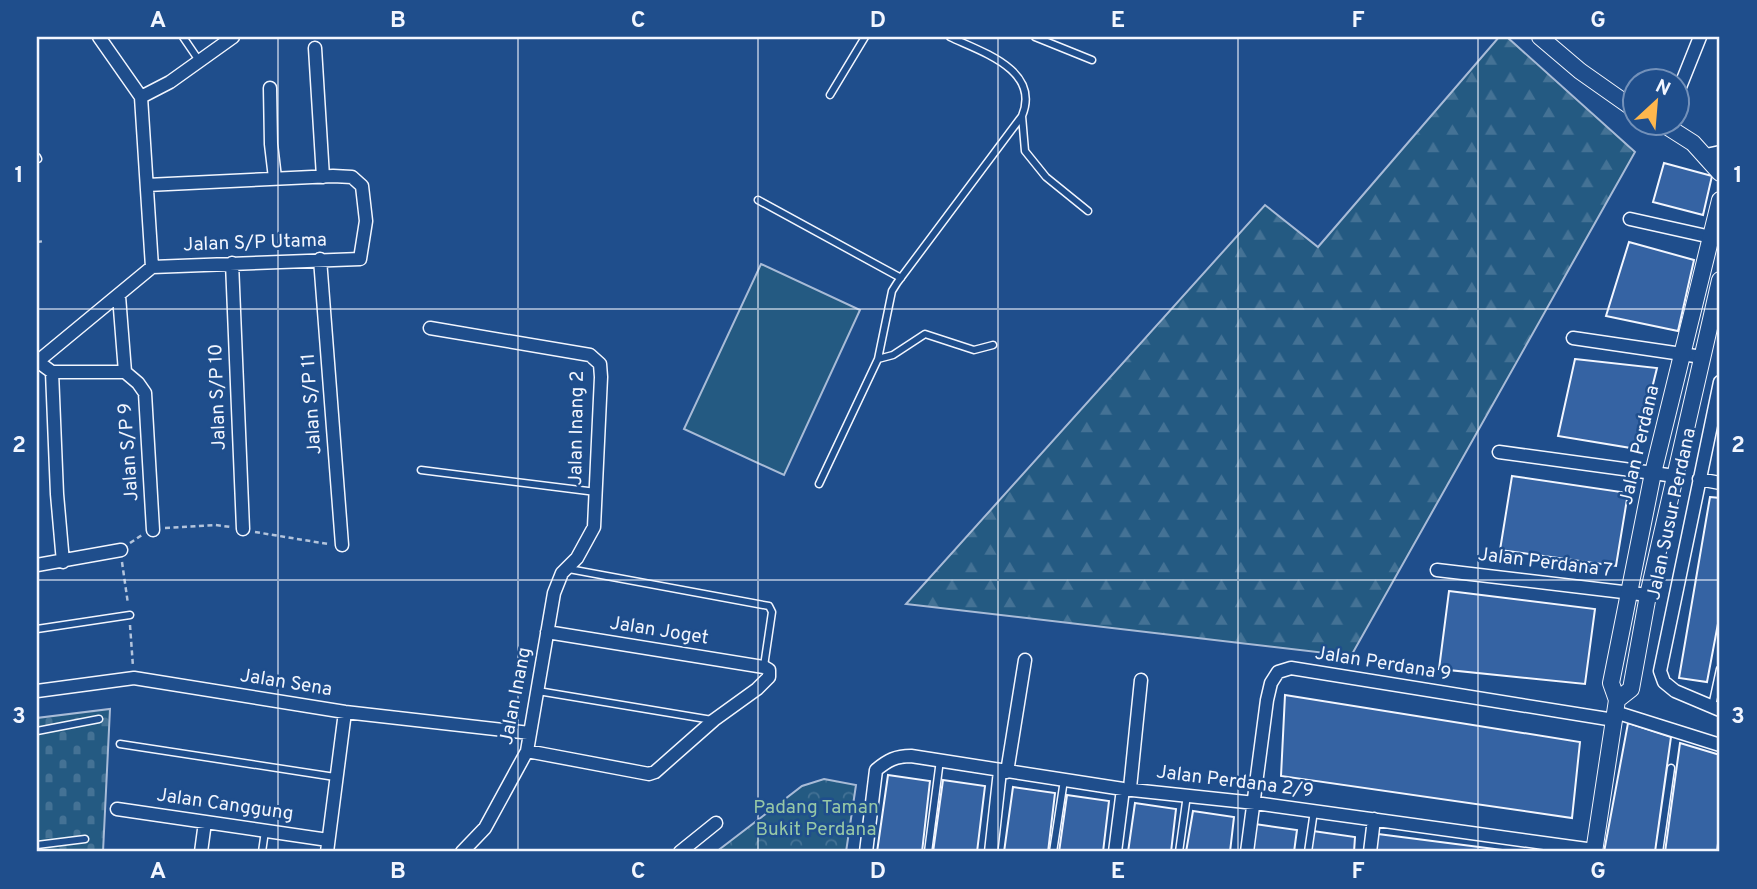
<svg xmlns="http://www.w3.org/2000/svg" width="1757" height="889" viewBox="0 0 1757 889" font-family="Overpass,sans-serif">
  <defs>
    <pattern id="forest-firs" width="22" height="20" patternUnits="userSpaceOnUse" patternTransform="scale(1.75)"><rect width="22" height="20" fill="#245a82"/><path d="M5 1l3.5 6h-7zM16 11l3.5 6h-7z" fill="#447295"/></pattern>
    <pattern id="cemetery-stones" width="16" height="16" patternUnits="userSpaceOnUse" patternTransform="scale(1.75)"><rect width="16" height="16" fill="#245a82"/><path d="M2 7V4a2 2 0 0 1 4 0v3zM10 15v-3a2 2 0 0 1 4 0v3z" fill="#447295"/></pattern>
    <pattern id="park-crowns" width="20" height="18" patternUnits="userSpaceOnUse" patternTransform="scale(1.75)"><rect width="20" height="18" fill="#245a82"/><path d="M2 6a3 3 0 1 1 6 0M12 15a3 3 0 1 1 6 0" fill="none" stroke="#447295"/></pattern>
  </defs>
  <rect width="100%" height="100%" fill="#1f4e8c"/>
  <!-- forest -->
  <path fill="url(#forest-firs)" stroke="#a8bbd7" stroke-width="2" d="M 1499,37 L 1507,37 L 1635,152 L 1351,656 L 906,604 L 1265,205 L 1318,247 Z"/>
  <!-- cemetery -->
  <path fill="url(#cemetery-stones)" stroke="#a8bbd7" stroke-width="2" d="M 110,709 L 103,852 L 37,852 L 37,718 Z"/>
  <!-- park -->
  <path fill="url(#park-crowns)" stroke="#a8bbd7" stroke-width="2" d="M 824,779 L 856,785 L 846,852 L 716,852 L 802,786 Z"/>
  <!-- pitch -->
  <path fill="#245a82" stroke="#a8bbd7" stroke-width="2" d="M 761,264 L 860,310 L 784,475 L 684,429 Z"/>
  <!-- building -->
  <path fill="#3563a3" stroke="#f2f6ff" stroke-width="2" d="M 1664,163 L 1712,176 L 1703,215 L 1653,202 Z
    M 1629,242 L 1694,260 L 1678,331 L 1606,316 Z
    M 1575,359 L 1657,368 L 1637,449 L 1558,436 Z
    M 1512,476 L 1628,493 L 1616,566 L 1500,550 Z
    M 1710,497 L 1720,498 L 1720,613 L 1707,682 L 1679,678 Z
    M 1449,591 L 1595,609 L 1585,684 L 1439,669 Z
    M 1285,695 L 1580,742 L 1572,818 L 1281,776 Z
    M 1628,723 L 1671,737 L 1655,852 L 1604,852 Z
    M 1680,743 L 1720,755 L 1720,826 L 1717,852 L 1665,852 Z
    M 888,775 L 930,781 L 922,852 L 877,852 Z
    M 943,780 L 985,786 L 977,852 L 933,852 Z
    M 1013,787 L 1055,793 L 1048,852 L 1004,852 Z
    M 1067,795 L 1109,801 L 1103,852 L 1059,852 Z
    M 1135,803 L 1176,809 L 1171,852 L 1128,852 Z
    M 1193,811 L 1234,817 L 1230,852 L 1186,852 Z
    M 1255,824 L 1297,830 L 1294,852 L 1251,852 Z
    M 1313,831 L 1355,837 L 1354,852 L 1310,852 Z
    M 1378,834 L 1518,852 L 1374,852 Z"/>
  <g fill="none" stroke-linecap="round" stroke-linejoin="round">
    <defs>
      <path id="service" d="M 183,37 L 200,62
        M 1035,37 L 1092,60
        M 830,95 L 865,37
        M 1022,116 L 1025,151 L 1046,177 L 1088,211
        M 37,157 L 38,159
        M 758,200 L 901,278
        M 878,359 L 893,355 L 925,334 L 974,350 L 993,345
        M 421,470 L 596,492
        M 819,484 L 878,359 L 892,291 L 897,283 L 1022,116 C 1041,70 982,52 950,37
        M 569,569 L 769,606 L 772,612 L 764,666
        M 37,629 L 130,615
        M 538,691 L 712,720
        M 1712,706 L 1720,669
        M 37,731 L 99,719
        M 120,744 L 335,777
        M 37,845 L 85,839
        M 262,852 L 265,831
        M 928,852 L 940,760
        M 1053,852 L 1064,780
        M 1179,852 L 1187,795
        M 1308,852 L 1314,811
        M 1659,852 L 1671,768"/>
      <path id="minor" d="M 99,37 L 141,97 L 152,267
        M 315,48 L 323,177
        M 270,88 L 271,144 L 275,178
        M 141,97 L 170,82 L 233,37
        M 1676,97 L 1700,37
        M 1706,155 L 1720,152
        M 1630,219 L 1720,239
        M 320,259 L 342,545
        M 232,263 L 243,529
        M 119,296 L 125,372 L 138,383 L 145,393 L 153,530
        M 430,328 L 590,355 L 600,364 L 601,377 L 594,527 L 577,558 L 562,573 L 554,593 L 527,751 L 485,828 L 462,852
        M 1573,338 L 1702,357
        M 37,361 L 52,372 L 57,494 L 63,562
        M 37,362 L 152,267 L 360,259 L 366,221 L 362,186 L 352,177 L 333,176 L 147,185
        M 52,372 L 125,372
        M 1720,382 L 1660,671 L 1664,682 L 1675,691 L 1720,710
        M 1499,452 L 1675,476
        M 1699,479 L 1720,483
        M 37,565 L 121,550
        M 1437,570 L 1648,595
        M 37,691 L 134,678 L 345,712 L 530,733
        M 1615,712 L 1720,745
        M 527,751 L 649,774 L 655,772 L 714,720 L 757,689 L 769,677 L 769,670 L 764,667 L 547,632
        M 1007,772 L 1025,660
        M 1130,788 L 1141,680
        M 117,809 L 328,840
        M 201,852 L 205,822
        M 327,852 L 345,712
        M 680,852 L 716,823
        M 866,852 L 876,770 C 888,760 896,756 911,756 L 1123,789 L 1255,803 L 1594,850
        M 991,852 L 1000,771
        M 1115,852 L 1123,789
        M 1247,852 L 1267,700 L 1271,683 L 1278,672 L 1291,668 L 1614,720
        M 1370,852 L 1374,819"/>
      <path id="tertiary" d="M 1540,37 L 1580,71 L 1634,109
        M 1660,122 L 1693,143 L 1720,173
        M 1617,700 L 1631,689 L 1648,595 L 1720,280
        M 1594,852 L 1617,700 L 1611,683 L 1653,473 L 1720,200"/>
    </defs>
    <!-- service casing -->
    <use href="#service" stroke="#f2f6ff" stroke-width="9"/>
    <!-- minor casing -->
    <use href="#minor" stroke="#f2f6ff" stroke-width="15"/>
    <!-- tertiary casing -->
    <use href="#tertiary" stroke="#f2f6ff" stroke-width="18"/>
    <!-- path -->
    <path stroke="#b3c4dc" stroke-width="2.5" stroke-dasharray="5 3.5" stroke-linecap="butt" d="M 37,242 L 45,241
      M 165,528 L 215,525 L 231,527
      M 255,532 L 328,544
      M 130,543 L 142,535
      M 122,562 L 128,604
      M 130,625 L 133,667"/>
    <!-- service -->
    <use href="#service" stroke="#1f4e8c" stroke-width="6"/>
    <!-- minor -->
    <use href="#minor" stroke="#1f4e8c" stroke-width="12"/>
    <!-- tertiary -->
    <use href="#tertiary" stroke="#1f4e8c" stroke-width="16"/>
  </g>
  <!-- grid -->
  <path fill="none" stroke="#f2f6ff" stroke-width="2" stroke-opacity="0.55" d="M 278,37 L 278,852M 518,37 L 518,852M 758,37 L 758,852M 998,37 L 998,852M 1238,37 L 1238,852M 1478,37 L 1478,852M 37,309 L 1720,309M 37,580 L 1720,580"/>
  <g text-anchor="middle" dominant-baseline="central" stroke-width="5" stroke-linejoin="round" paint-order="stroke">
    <!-- street labels -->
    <g font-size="19" fill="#f2f6ff" stroke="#1f4e8c">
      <text transform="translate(255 243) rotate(-2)">Jalan S/P Utama</text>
      <text transform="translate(218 397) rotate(-92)">Jalan S/P 10</text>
      <text transform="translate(312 404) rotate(-94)">Jalan S/P 11</text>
      <text transform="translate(577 428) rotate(-89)">Jalan Inang 2</text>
      <text transform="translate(1640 445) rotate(-77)">Jalan Perdana</text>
      <text transform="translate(129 452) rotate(-94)">Jalan S/P 9</text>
      <text transform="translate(1672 514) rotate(-78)">Jalan Susur Perdana</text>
      <text transform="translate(1545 563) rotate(7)">Jalan Perdana 7</text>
      <text transform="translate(659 631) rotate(9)">Jalan Joget</text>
      <text transform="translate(1383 664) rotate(9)">Jalan Perdana 9</text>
      <text transform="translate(286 683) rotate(9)">Jalan Sena</text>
      <text transform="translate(516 696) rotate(-79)">Jalan Inang</text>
      <text transform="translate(1235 782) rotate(7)">Jalan Perdana 2/9</text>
      <text transform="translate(225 805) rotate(8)">Jalan Canggung</text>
    </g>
    <!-- park labels -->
    <g font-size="19" fill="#97c8a6" stroke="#1f4e8c">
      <text x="816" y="808">Padang Taman<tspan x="816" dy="22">Bukit Perdana</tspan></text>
    </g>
  </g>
  <!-- border -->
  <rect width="1757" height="889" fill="none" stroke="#1f4e8c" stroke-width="77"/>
  <!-- north arrow -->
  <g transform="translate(1656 102) rotate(26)"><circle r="33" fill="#1f4e8c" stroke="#7391ba" stroke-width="2"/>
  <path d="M0-5L12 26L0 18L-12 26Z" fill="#ffb74d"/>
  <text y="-10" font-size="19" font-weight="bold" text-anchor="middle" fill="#f2f6ff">N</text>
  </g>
  <rect x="38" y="38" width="1680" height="812" fill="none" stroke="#f2f6ff" stroke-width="2.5"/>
  <g font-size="23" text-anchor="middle" font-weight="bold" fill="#f2f6ff">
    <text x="158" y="27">A</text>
    <text x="398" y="27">B</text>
    <text x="638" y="27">C</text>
    <text x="878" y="27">D</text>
    <text x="1118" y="27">E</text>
    <text x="1358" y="27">F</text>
    <text x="1598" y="27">G</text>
    <text x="19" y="182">1</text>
    <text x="1738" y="182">1</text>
    <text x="19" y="452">2</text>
    <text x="1738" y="452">2</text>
    <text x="19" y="723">3</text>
    <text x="1738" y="723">3</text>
    <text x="158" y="878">A</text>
    <text x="398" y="878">B</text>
    <text x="638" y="878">C</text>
    <text x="878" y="878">D</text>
    <text x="1118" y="878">E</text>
    <text x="1358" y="878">F</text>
    <text x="1598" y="878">G</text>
  </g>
</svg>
